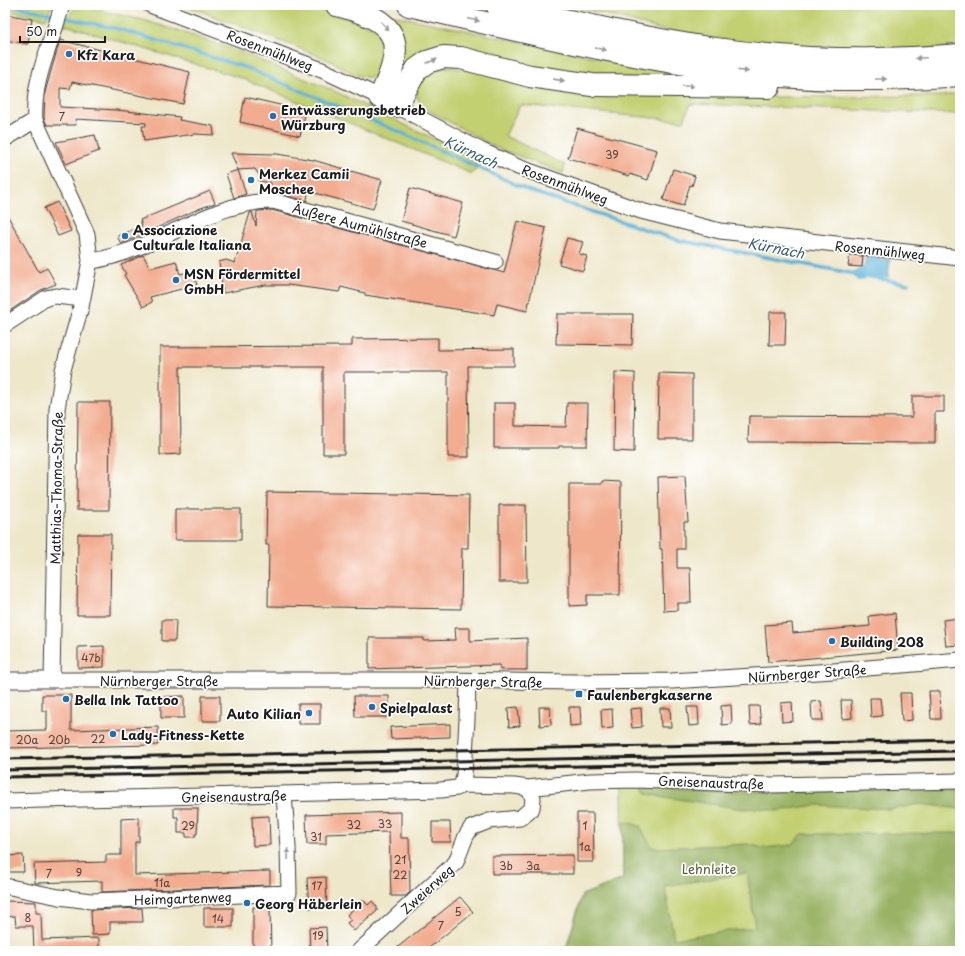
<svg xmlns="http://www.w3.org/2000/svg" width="965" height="956" viewBox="0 0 965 956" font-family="'Playpen Sans',sans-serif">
  <rect width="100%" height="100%" fill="#fff"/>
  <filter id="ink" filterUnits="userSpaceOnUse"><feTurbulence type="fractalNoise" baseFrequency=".025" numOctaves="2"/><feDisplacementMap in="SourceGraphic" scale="8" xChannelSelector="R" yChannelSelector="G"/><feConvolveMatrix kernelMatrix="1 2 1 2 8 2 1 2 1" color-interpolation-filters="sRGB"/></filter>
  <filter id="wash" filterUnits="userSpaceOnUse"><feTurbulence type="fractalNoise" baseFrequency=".012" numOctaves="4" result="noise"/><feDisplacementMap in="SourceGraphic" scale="16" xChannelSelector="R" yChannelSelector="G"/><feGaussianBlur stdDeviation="0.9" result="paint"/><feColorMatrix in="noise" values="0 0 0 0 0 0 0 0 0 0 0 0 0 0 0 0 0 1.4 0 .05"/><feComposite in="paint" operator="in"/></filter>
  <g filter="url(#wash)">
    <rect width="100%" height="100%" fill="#eee7ca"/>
    <!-- green -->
    <path fill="#c2d072" stroke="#6f7647" d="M 5,5 L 52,5 L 46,19 L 5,10 Z
      M 185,5 L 317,6 L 322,10 L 378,29 L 387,54 L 379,75 C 363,84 341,65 326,59 C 280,40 232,24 185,5 Z
      M 571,5 L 893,5 L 924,8 L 926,7 L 926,5 L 960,5 L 960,46 L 925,49 L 780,47 L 677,34 Z
      M 91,6 L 106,12 L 143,20 L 179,31 L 235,50 L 332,90 L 483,162 L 472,174 L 241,78 L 62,24 L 75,8 Z
      M 374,10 L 397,16 L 658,70 L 759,81 L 622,80 L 486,60 L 405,75 L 398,71 Z
      M 429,66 L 777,97 L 940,96 L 960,93 L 960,114 L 690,104 L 684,121 L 520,105 L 505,136 L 565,165 L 563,173 L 497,148 L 426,109 C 408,94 420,82 429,66 Z
      M 622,783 L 960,786 L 960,951 L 565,951 L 582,895 L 623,879 Z"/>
    <!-- forest -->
    <path fill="#99b264" stroke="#5a6740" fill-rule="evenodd" d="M 643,787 L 747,792 L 960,789 L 960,809 L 921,804 L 891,809 L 816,805 L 776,811 L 758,808 L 744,809 L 652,795 L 647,793 Z
      M 623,821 L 640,826 L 652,848 L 748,844 L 763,848 L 792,845 L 802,834 L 960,833 L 960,951 L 566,951 L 582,895 L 623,879 ZM 747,873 L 755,927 L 674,939 L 665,886 Z"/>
    <!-- water -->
    <path fill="#59b0d6" stroke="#3a6679" d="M 866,256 L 890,260 L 888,277 L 864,272 Z"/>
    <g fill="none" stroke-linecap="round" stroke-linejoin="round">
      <!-- stream -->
      <path stroke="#59b0d6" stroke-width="3.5" d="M 10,5 L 56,15
        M 62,17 L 119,29 L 244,67 L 402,133 L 530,191 L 677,240 L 908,284"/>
      <!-- canal -->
      <path stroke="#59b0d6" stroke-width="12" d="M 860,275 L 866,271 L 880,273"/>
    </g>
    <g id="blocks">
      <!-- building -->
      <path fill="#f2ad91" d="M 5,14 L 32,19 L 28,44 L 5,40 Z
        M 60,40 L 190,72 L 183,104 L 72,82 L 70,89 L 60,88 L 60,107 L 117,110 L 180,117 L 179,120 L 213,126 L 214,135 L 195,134 L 144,141 L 142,126 L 146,126 L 146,123 L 75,119 L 76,125 L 47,125 L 44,118 L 45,92 Z
        M 245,97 L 306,111 L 300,136 L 240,122 Z
        M 577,128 L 657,150 L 648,180 L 630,174 L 629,176 L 568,158 Z
        M 95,135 L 99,151 L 66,164 L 56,142 Z
        M 231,153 L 277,154 L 313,160 L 382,180 L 373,209 L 308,191 L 307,201 L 270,192 L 271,183 L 259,181 L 260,176 L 255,169 L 238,170 Z
        M 673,169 L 695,176 L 692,186 L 690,185 L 683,206 L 663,200 Z
        M 238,170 L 246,194 L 234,198 L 226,174 Z
        M 410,188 L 463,203 L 454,236 L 401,221 Z
        M 210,191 L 215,203 L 198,209 L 121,244 L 117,236 L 142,226 L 140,220 Z
        M 57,202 L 71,231 L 58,236 L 44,208 Z
        M 272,210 L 504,273 L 517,221 L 546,228 L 527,311 L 497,304 L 494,315 L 365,295 L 365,293 L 341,287 L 339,292 L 288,285 L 265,285 L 223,293 L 219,262 L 226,260 L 235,263 L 250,213 L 252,212 L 256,226 L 257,211 Z
        M 5,211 L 39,272 L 47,268 L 56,284 L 41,290 L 5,314 Z
        M 567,238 L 583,242 L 579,254 L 587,256 L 583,271 L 559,264 Z
        M 143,255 L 150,268 L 176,261 L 180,274 L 193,271 L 197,285 L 150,297 L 152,302 L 143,307 L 124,275 L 126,274 L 121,265 Z
        M 850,255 L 863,256 L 862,267 L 848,266 Z
        M 770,312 L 786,312 L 785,345 L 769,345 Z
        M 557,314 L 633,314 L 632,345 L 556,344 Z
        M 438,338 L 438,350 L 514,349 L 514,366 L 468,366 L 469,457 L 448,457 L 448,372 L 344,372 L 344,454 L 323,454 L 323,367 L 180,367 L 181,454 L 160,455 L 160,347 L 352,346 L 352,339 Z
        M 615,372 L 635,373 L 634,452 L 614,451 Z
        M 659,373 L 692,374 L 692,439 L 658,439 Z
        M 912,396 L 944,396 L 944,412 L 935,412 L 935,443 L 748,442 L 749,416 L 912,417 Z
        M 78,402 L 110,402 L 109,510 L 77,510 Z
        M 494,403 L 515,403 L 515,426 L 566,427 L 567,403 L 588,403 L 587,446 L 559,446 L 559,448 L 494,448 Z
        M 685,476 L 688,522 L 684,522 L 684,549 L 677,549 L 677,568 L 690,568 L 691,603 L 678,603 L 678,610 L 664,611 L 662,549 L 660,549 L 658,477 Z
        M 602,481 L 621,482 L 620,595 L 587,595 L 587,605 L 569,606 L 569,484 L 602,484 Z
        M 267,492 L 469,495 L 468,548 L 462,548 L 461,609 L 268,606 L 269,545 L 266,545 Z
        M 499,505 L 526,505 L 527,582 L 499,582 Z
        M 175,509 L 241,509 L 241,540 L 175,540 Z
        M 78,534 L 111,534 L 110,615 L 77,615 Z
        M 895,613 L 898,650 L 768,662 L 765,625 L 792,623 L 793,633 L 870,626 L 869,616 Z
        M 960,618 L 960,645 L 946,646 L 943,620 Z
        M 162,620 L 176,620 L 175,641 L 162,641 Z
        M 455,628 L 470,628 L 470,641 L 527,638 L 527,670 L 500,670 L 500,665 L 369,669 L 369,638 L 424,638 L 424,641 L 456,640 Z
        M 104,646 L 104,667 L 78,668 L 78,647 Z
        M 929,691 L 940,691 L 941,719 L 931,719 Z
        M 900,693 L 911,693 L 912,720 L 902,721 Z
        M 42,695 L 71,695 L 71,730 L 158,727 L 158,745 L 5,748 L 5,731 L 47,730 L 47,711 L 42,711 Z
        M 184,696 L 184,718 L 161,718 L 161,697 Z
        M 202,696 L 220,696 L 220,721 L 202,721 Z
        M 354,696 L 389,696 L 389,717 L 355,717 Z
        M 870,698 L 880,698 L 882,716 L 871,717 Z
        M 841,700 L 851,700 L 852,718 L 842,719 Z
        M 821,701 L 823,720 L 812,720 L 811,702 Z
        M 792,702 L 793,721 L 782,722 L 781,703 Z
        M 298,704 L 320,704 L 320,724 L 298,724 Z
        M 731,705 L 732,724 L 722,725 L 721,706 Z
        M 749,706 L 759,706 L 761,724 L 750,725 Z
        M 518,707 L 520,726 L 509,727 L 508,708 Z
        M 539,707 L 550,707 L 551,725 L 540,726 Z
        M 569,707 L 580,707 L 581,725 L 570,726 Z
        M 687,707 L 698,707 L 699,725 L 689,726 Z
        M 641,708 L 642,727 L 632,728 L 630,709 Z
        M 660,708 L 670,708 L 671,727 L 661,727 Z
        M 612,709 L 613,728 L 602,729 L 601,710 Z
        M 450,724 L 450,737 L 391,739 L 390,727 Z
        M 174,808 L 198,808 L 197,834 L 195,834 L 195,837 L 186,837 L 186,833 L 178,833 L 178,817 L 174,817 Z
        M 401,812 L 401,838 L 409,838 L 410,892 L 406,896 L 391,896 L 389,832 L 326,834 L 326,844 L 307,844 L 306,815 Z
        M 577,813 L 593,813 L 594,862 L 577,862 Z
        M 269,816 L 270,845 L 253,846 L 252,817 Z
        M 139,818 L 139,842 L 135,842 L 135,875 L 270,871 L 270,885 L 102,892 L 102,881 L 35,883 L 34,864 L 106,862 L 106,855 L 121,855 L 121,819 Z
        M 432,822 L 450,822 L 451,842 L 432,842 Z
        M 23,855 L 24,872 L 5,872 L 5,856 Z
        M 573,855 L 573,874 L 492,874 L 492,856 Z
        M 326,877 L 327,907 L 309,908 L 307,878 Z
        M 460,897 L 473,912 L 429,948 L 425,951 L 393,951 Z
        M 363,900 L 368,905 L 372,901 L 377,907 L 377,911 L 354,931 L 347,923 L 351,920 L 347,915 Z
        M 5,901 L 36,902 L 36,913 L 41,913 L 42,940 L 99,938 L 99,951 L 34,951 L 33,926 L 16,926 L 15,916 L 5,917 Z
        M 253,907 L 270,907 L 271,951 L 253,951 Z
        M 142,908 L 143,922 L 110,922 L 110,934 L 92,935 L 91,910 Z
        M 204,908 L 233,908 L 233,927 L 204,927 Z
        M 326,927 L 327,951 L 310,951 L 309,928 Z"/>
    </g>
  </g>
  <g filter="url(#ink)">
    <use href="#blocks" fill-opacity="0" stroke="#3c3a36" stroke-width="1"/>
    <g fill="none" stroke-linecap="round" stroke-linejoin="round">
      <defs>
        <path id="minor" d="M 150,5 L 322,70 L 380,97 L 480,150 L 518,167 L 641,211 L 720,231 L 960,258
          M 5,139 L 35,120
          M 90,261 C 104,260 117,255 131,250 C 178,233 222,201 273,201 L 495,262
          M 5,325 L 46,298 L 56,296 L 82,299
          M 5,680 L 440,680 L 576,682 L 671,681 L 833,671 L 960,660
          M 52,680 L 57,409 L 63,370 L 81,307 L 90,261 L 87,234 L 35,120 C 32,79 52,44 62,5
          M 462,785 L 464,775 L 467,719 L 468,681
          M 5,801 L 441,790 L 457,788 L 462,785 L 514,786 L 528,788 L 590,781 L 636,780 L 772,785 L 960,781
          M 5,886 L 59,897 L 91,901 L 289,893 L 288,847 L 284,795
          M 359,951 L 456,862 L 466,836 L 471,828 L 489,821 L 520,818 L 532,808 L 533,798 L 528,788"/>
        <path id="highway" d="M 337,5 C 398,20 408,41 380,97
          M 409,5 C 528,33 648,63 770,75 C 833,81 897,80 960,75
          M 497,5 C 569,21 641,38 715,49 C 795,60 879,62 960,55
          M 396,106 L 417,69 L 427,62 L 443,57 L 461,58 L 530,76 L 592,85 L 769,87"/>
      </defs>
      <!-- minor casing -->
      <use href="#minor" stroke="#3c3a36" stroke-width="17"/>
      <!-- highway casing -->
      <use href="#highway" stroke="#3c3a36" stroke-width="24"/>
      <!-- minor -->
      <use href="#minor" stroke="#fff" stroke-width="15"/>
      <!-- highway -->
      <use href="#highway" stroke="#fff" stroke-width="22"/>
      <!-- rail -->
      <path stroke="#1c1c1c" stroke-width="3" d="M 5,759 L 960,740
        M 5,770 L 960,751
        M 5,777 L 960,759"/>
    </g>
    <!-- one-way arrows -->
    <defs><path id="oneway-solid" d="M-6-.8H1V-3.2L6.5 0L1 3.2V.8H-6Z"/></defs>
    <g fill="#999">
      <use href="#oneway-solid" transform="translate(474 20) rotate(13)"/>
      <use href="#oneway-solid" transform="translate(385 26) rotate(48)"/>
      <use href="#oneway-solid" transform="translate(601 49) rotate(11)"/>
      <use href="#oneway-solid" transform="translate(921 58) rotate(177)"/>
      <use href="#oneway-solid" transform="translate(432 61) rotate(-21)"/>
      <use href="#oneway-solid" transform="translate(743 71) rotate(7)"/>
      <use href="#oneway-solid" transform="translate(881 79)"/>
      <use href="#oneway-solid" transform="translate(559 80) rotate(8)"/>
      <use href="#oneway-solid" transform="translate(688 86)"/>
      <use href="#oneway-solid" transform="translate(288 854) rotate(-91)"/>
    </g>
  </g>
  <!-- markers -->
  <g fill="#1f6fb2" stroke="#fff" stroke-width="1.5">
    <circle cx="69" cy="54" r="4"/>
    <circle cx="273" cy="116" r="4"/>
    <circle cx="251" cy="180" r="4"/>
    <circle cx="125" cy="236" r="4"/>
    <circle cx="176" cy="280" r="4"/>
    <circle cx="832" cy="641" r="4"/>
    <rect x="575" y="690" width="8" height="8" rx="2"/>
    <circle cx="66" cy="699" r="4"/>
    <circle cx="372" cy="707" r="4"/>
    <circle cx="309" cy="713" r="4"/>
    <circle cx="113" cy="734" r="4"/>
    <circle cx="247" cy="903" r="4"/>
  </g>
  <g text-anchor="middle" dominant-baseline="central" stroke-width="3.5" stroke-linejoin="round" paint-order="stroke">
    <!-- number labels -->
    <g font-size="11" fill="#524039">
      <text x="62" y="116">7</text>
      <text x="612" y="154">39</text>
      <text x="91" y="657">47b</text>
      <text x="98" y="738">22</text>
      <text x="27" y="739">20a</text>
      <text x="59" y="739">20b</text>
      <text x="385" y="823">33</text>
      <text x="354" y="824">32</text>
      <text x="188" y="825">29</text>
      <text x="585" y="825">1</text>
      <text x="316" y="836">31</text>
      <text x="585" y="846">1a</text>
      <text x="400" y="859">21</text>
      <text x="506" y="865">3b</text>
      <text x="533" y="865">3a</text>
      <text x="79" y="872">9</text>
      <text x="49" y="873">7</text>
      <text x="400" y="874">22</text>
      <text x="162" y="882">11a</text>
      <text x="317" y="885">17</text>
      <text x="458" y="911">5</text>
      <text x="28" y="917">8</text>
      <text x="218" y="918">14</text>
      <text x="441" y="925">7</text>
      <text x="318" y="935">19</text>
    </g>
    <!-- street labels -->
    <g font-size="13" fill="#1c1c1c" stroke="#fff">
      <text transform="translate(270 50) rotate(21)">Rosenmühlweg</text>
      <text transform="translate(565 184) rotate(20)">Rosenmühlweg</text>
      <text transform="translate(360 225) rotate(15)">Äußere Aumühlstraße</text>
      <text transform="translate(880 250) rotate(6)">Rosenmühlweg</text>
      <text transform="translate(56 488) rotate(-89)">Matthias-Thoma-Straße</text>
      <text transform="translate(807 673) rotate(-4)">Nürnberger Straße</text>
      <text x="159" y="680">Nürnberger Straße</text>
      <text transform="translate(483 681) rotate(1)">Nürnberger Straße</text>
      <text transform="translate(711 782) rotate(2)">Gneisenaustraße</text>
      <text transform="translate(234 796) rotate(-1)">Gneisenaustraße</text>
      <text transform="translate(427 889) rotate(-42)">Zweierweg</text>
      <text transform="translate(183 898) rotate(-2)">Heimgartenweg</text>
    </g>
    <!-- poi labels -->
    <g font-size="13" font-weight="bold" fill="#1c1c1c" stroke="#fff" text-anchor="start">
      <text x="77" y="54">Kfz Kara</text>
      <text x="281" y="109">Entwässerungsbetrieb<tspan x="281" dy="15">Würzburg</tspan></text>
      <text x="259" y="173">Merkez Camii<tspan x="259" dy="15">Moschee</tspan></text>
      <text x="133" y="229">Associazione<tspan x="133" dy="15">Culturale Italiana</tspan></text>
      <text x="184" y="273">MSN Fördermittel<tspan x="184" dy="15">GmbH</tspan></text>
      <text x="840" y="641">Building 208</text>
      <text x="587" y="694">Faulenbergkaserne</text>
      <text x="74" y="699">Bella Ink Tattoo</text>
      <text x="380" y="707">Spielpalast</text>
      <text x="301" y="713" text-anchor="end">Auto Kilian</text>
      <text x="121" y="734">Lady-Fitness-Kette</text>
      <text x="255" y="903">Georg Häberlein</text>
    </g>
    <!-- park labels -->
    <g font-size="13" fill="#565b3a" stroke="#fff">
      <text x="709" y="868">Lehnleite</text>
    </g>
    <!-- water labels -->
    <g font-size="14" font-style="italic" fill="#375f70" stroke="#fff">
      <text transform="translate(471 152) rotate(25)">Kürnach</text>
      <text transform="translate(776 248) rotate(11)">Kürnach</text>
    </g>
  </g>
  <!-- margin -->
  <rect width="965" height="956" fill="none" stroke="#fff" stroke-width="20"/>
  <!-- scale -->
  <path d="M20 36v6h85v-6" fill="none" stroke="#1c1c1c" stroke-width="2"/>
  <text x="26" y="36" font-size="12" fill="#1c1c1c" stroke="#ffffff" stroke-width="3" paint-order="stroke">50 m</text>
</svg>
